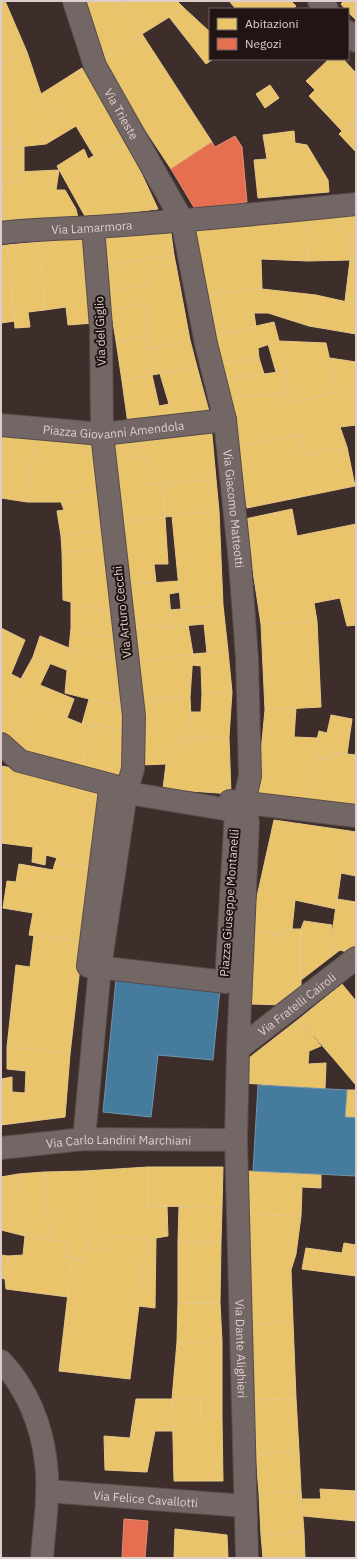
<svg xmlns="http://www.w3.org/2000/svg" width="357" height="1559" viewBox="0 0 357 1559" font-family="'IBM Plex Sans',sans-serif">
  <rect width="100%" height="100%" fill="#3d2e2c"/>
  <!-- homes -->
  <path fill="#e9c46a" stroke="#e6c787" d="M 1,1 L 5,1 L 27,52 L 1,64 Z
    M 83,1 L 122,1 L 142,34 L 100,61 Z
    M 122,1 L 177,1 L 184,8 L 142,34 Z
    M 229,1 L 291,1 L 296,6 L 293,9 L 236,9 Z
    M 344,1 L 356,1 L 356,20 L 348,12 L 348,9 L 345,9 L 341,4 Z
    M 184,8 L 210,32 L 210,59 L 213,59 L 206,64 L 169,17 Z
    M 142,34 L 212,142 L 171,169 L 100,61 Z
    M 27,52 L 41,94 L 54,120 L 39,129 L 46,144 L 18,147 L 12,119 L 1,121 L 1,64 Z
    M 329,59 L 343,59 L 356,73 L 356,118 L 342,131 L 309,96 L 315,90 L 306,81 Z
    M 82,68 L 101,97 L 125,138 L 94,156 L 76,126 L 46,144 L 39,129 L 54,120 L 41,94 Z
    M 270,85 L 279,98 L 265,108 L 256,94 Z
    M 356,118 L 356,152 L 339,134 Z
    M 12,119 L 18,147 L 1,148 L 1,121 Z
    M 294,131 L 295,143 L 307,145 L 328,180 L 329,192 L 258,198 L 254,160 L 267,159 L 263,135 Z
    M 125,138 L 158,209 L 86,218 L 57,166 L 84,149 L 88,159 Z
    M 24,147 L 24,172 L 17,172 L 18,181 L 2,184 L 7,226 L 1,227 L 1,148 Z
    M 59,170 L 56,190 L 65,190 L 76,209 L 78,218 L 7,226 L 2,184 L 18,181 L 17,172 Z
    M 336,216 L 356,216 L 356,259 L 350,260 L 351,236 L 337,231 Z
    M 336,216 L 337,231 L 351,236 L 350,260 L 308,261 L 307,218 Z
    M 307,218 L 308,261 L 261,259 L 262,289 L 206,294 L 196,229 Z
    M 170,226 L 174,255 L 105,266 L 99,235 Z
    M 85,238 L 94,323 L 68,325 L 66,307 L 45,310 L 39,242 Z
    M 39,242 L 45,310 L 28,312 L 30,327 L 15,328 L 7,245 Z
    M 7,245 L 15,321 L 1,323 L 1,246 Z
    M 174,255 L 176,265 L 148,270 L 150,284 L 109,290 L 105,266 Z
    M 356,259 L 356,304 L 345,301 L 350,260 Z
    M 176,265 L 190,340 L 149,349 L 144,304 L 111,310 L 109,290 L 150,284 L 148,270 Z
    M 262,289 L 316,295 L 309,326 L 268,313 L 254,313 L 256,327 L 211,336 L 206,294 Z
    M 316,295 L 356,304 L 356,334 L 309,326 Z
    M 144,304 L 148,337 L 116,341 L 111,310 Z
    M 274,322 L 279,341 L 258,348 L 259,358 L 218,365 L 211,336 Z
    M 148,337 L 152,375 L 122,381 L 116,341 Z
    M 190,340 L 197,367 L 152,375 L 149,349 Z
    M 279,341 L 326,343 L 337,392 L 282,404 L 279,393 L 288,392 L 286,371 L 276,372 L 268,344 Z
    M 259,358 L 264,374 L 220,380 L 218,365 Z
    M 330,358 L 356,362 L 356,425 L 340,427 L 347,447 L 305,455 L 301,434 L 235,447 L 223,400 L 279,393 L 282,404 L 337,392 Z
    M 197,367 L 210,415 L 169,422 L 169,404 L 160,374 Z
    M 286,371 L 288,392 L 223,400 L 220,380 Z
    M 152,375 L 159,406 L 169,404 L 169,422 L 128,424 L 122,381 Z
    M 211,424 L 216,479 L 149,484 L 147,458 L 134,459 L 132,438 Z
    M 1,433 L 35,437 L 27,502 L 1,498 Z
    M 301,434 L 305,455 L 347,447 L 355,486 L 247,508 L 235,447 Z
    M 35,437 L 92,444 L 97,488 L 67,492 L 61,502 L 27,502 Z
    M 132,438 L 134,459 L 147,458 L 149,484 L 162,483 L 165,517 L 117,522 L 109,440 Z
    M 216,479 L 219,511 L 165,517 L 162,483 Z
    M 97,488 L 102,531 L 61,536 L 57,511 L 64,510 L 61,502 L 67,492 Z
    M 292,509 L 297,536 L 356,524 L 356,625 L 347,626 L 340,598 L 314,603 L 317,621 L 261,624 L 245,519 Z
    M 219,511 L 223,605 L 181,609 L 172,516 Z
    M 165,517 L 168,564 L 154,564 L 156,582 L 124,585 L 117,522 Z
    M 102,531 L 104,548 L 62,552 L 61,536 Z
    M 104,548 L 114,613 L 63,600 L 62,552 Z
    M 179,581 L 180,592 L 169,594 L 172,627 L 127,626 L 124,585 Z
    M 71,602 L 114,613 L 118,640 L 71,628 Z
    M 223,605 L 228,651 L 207,653 L 204,624 L 172,627 L 170,610 Z
    M 317,621 L 321,707 L 265,710 L 261,624 Z
    M 188,625 L 193,654 L 133,662 L 127,626 L 172,627 Z
    M 1,628 L 25,640 L 11,674 L 21,679 L 1,715 Z
    M 71,628 L 118,640 L 120,661 L 69,648 Z
    M 40,636 L 69,648 L 67,670 L 33,657 Z
    M 69,648 L 120,661 L 124,706 L 89,699 L 65,693 Z
    M 228,651 L 232,692 L 202,694 L 201,666 L 192,665 L 193,654 Z
    M 193,654 L 190,697 L 140,699 L 133,662 Z
    M 33,657 L 50,664 L 40,685 L 74,699 L 67,718 L 31,703 L 10,743 L 1,736 L 1,715 Z
    M 232,692 L 229,737 L 192,739 L 191,712 L 201,712 L 202,694 Z
    M 190,697 L 192,739 L 182,739 L 183,748 L 165,749 L 166,764 L 142,765 L 140,699 Z
    M 89,699 L 124,706 L 126,732 L 94,723 L 82,724 Z
    M 31,703 L 82,724 L 94,723 L 80,770 L 28,757 L 10,743 Z
    M 296,708 L 294,737 L 318,738 L 313,757 L 307,801 L 257,793 L 265,710 Z
    M 331,715 L 352,719 L 347,754 L 333,752 L 332,759 L 313,757 L 319,731 L 327,733 Z
    M 94,723 L 126,732 L 120,783 L 80,770 Z
    M 229,737 L 231,794 L 163,789 L 166,764 L 165,749 L 183,748 L 182,739 Z
    M 356,749 L 356,813 L 306,809 L 313,757 L 332,759 L 333,752 L 355,755 Z
    M 1,766 L 25,770 L 66,785 L 101,795 L 92,869 L 55,863 L 57,858 L 46,855 L 45,865 L 32,862 L 33,847 L 1,843 Z
    M 274,820 L 350,831 L 341,873 L 336,909 L 295,900 L 292,929 L 285,929 L 284,936 L 251,930 L 258,892 Z
    M 350,831 L 356,832 L 356,876 L 341,873 Z
    M 55,863 L 92,869 L 83,941 L 29,935 L 33,913 L 3,908 L 7,881 L 16,882 L 19,864 L 53,870 Z
    M 337,899 L 356,902 L 356,945 L 348,952 L 330,948 Z
    M 304,921 L 332,925 L 330,948 L 340,950 L 301,980 L 301,929 Z
    M 285,929 L 301,929 L 301,990 L 283,1005 L 250,1004 L 251,930 L 284,936 Z
    M 34,935 L 83,941 L 70,1054 L 7,1047 L 16,965 L 30,967 Z
    M 342,984 L 356,1001 L 356,1039 L 333,1058 L 299,1019 Z
    M 299,1019 L 321,1046 L 309,1051 L 308,1064 L 326,1063 L 325,1089 L 244,1083 L 245,1061 Z
    M 356,1039 L 356,1083 L 355,1084 L 333,1058 Z
    M 7,1047 L 70,1054 L 65,1117 L 1,1125 L 1,1079 L 12,1077 L 12,1092 L 25,1093 L 26,1071 L 7,1069 Z
    M 347,1090 L 356,1090 L 356,1118 L 345,1117 Z
    M 148,1167 L 223,1167 L 222,1207 L 148,1206 Z
    M 148,1167 L 148,1206 L 167,1206 L 168,1236 L 156,1238 L 155,1308 L 139,1306 L 147,1240 L 110,1236 L 109,1251 L 88,1248 L 85,1171 Z
    M 85,1171 L 88,1248 L 87,1261 L 66,1257 L 70,1242 L 50,1240 L 44,1172 Z
    M 246,1171 L 321,1174 L 321,1188 L 302,1187 L 301,1216 L 245,1214 Z
    M 44,1172 L 50,1240 L 25,1236 L 18,1174 Z
    M 18,1174 L 25,1236 L 1,1230 L 1,1177 Z
    M 179,1206 L 222,1207 L 221,1242 L 178,1242 Z
    M 245,1214 L 301,1216 L 296,1254 L 291,1270 L 293,1322 L 250,1324 Z
    M 25,1236 L 70,1242 L 66,1257 L 72,1259 L 68,1297 L 6,1289 L 5,1279 L 8,1256 L 23,1255 Z
    M 110,1236 L 147,1240 L 130,1379 L 59,1371 L 72,1259 L 87,1261 L 88,1248 L 109,1251 Z
    M 178,1242 L 221,1242 L 220,1303 L 178,1303 Z
    M 344,1243 L 356,1245 L 356,1276 L 302,1269 L 306,1248 L 342,1253 Z
    M 1,1255 L 8,1256 L 5,1279 L 1,1278 Z
    M 178,1303 L 220,1303 L 222,1341 L 177,1342 Z
    M 293,1322 L 296,1398 L 254,1400 L 250,1324 Z
    M 222,1341 L 222,1418 L 201,1419 L 201,1398 L 172,1399 L 177,1342 Z
    M 201,1398 L 201,1419 L 222,1418 L 223,1481 L 174,1481 L 172,1399 Z
    M 296,1398 L 299,1451 L 256,1454 L 254,1400 Z
    M 136,1399 L 172,1399 L 173,1431 L 155,1431 L 147,1472 L 105,1470 L 104,1436 L 130,1438 Z
    M 299,1451 L 301,1491 L 259,1494 L 256,1454 Z
    M 320,1489 L 356,1491 L 356,1521 L 303,1516 L 302,1499 L 321,1499 Z
    M 301,1491 L 304,1532 L 261,1535 L 259,1494 Z
    M 175,1529 L 227,1535 L 228,1558 L 174,1558 Z
    M 304,1532 L 305,1558 L 263,1558 L 261,1535 Z"/>
  <!-- shops -->
  <path fill="#e76f51" stroke="#e58b76" d="M 235,136 L 242,147 L 247,202 L 195,209 L 171,169 L 212,142 L 215,147 Z
    M 124,1519 L 148,1521 L 145,1558 L 122,1558 Z"/>
  <!-- public -->
  <path fill="#457b9d" stroke="#7394ab" d="M 116,979 L 220,989 L 213,1060 L 158,1055 L 151,1117 L 103,1112 Z
    M 258,1085 L 347,1090 L 345,1117 L 356,1118 L 356,1176 L 253,1171 Z"/>
  <g fill="none" stroke-linecap="round" stroke-linejoin="round">
    <defs>
      <g id="minor">
        <path id="s1" d="M 74,1 L 95,66 L 182,220 L 206,344 L 225,420 L 240,563 L 247,658 L 250,776 L 244,802 L 248,822 L 238,1049 L 236,1140 L 247,1558"/>
        <path d="M 319,1 L 327,9"/>
        <path d="M 348,32 L 356,41"/>
        <path id="s2" d="M 1,233 C 32,229 64,229 95,227 C 182,221 269,213 356,204"/>
        <path id="s3" d="M 1,425 L 102,434 L 225,420"/>
        <path d="M 1,744 L 20,761 L 126,789"/>
        <path d="M 110,790 L 236,811 L 226,982 L 88,966 Z"/>
        <path d="M 230,801 L 356,816"/>
        <path id="s4" d="M 238,1049 L 356,958"/>
        <path d="M 84,1139 L 100,967 L 126,793 L 133,769 L 134,716 L 102,434 L 101,327 L 93,227"/>
        <path id="s5" d="M 1,1148 L 84,1139 L 236,1140"/>
        <path d="M 1,1361 C 27,1388 42,1426 46,1463 C 50,1494 44,1527 42,1558"/>
        <path id="s6" d="M 47,1491 L 245,1506"/>
      </g>
    </defs>
    <!-- minor casing -->
    <use href="#minor" stroke="#584b49" stroke-width="24"/>
    <!-- minor -->
    <use href="#minor" stroke="#736766" stroke-width="22"/>
  </g>
  <g text-anchor="middle" dominant-baseline="central" stroke-width="4" stroke-linejoin="round" paint-order="stroke">
    <!-- street labels -->
    <g font-size="12" fill="#dfcdcb" stroke="#211514">
      <text stroke="none"><textPath href="#s1" startOffset="123">Via Trieste</textPath></text>
      <text stroke="none"><textPath href="#s2" startOffset="91">Via Lamarmora</textPath></text>
      <text transform="translate(100 331) rotate(-92)">Via del Giglio</text>
      <text stroke="none"><textPath href="#s3" startOffset="113">Piazza Giovanni Amendola</textPath></text>
      <text stroke="none"><textPath href="#s1" startOffset="539">Via Giacomo Matteotti</textPath></text>
      <text transform="translate(122 612) rotate(-96)">Via Arturo Cecchi</text>
      <text transform="translate(229 903) rotate(-86)">Piazza Giuseppe Montanelli</text>
      <text stroke="none"><textPath href="#s4" startOffset="74">Via Fratelli Cairoli</textPath></text>
      <text stroke="none"><textPath href="#s5" startOffset="118">Via Carlo Landini Marchiani</textPath></text>
      <text stroke="none"><textPath href="#s1" startOffset="1381">Via Dante Alighieri</textPath></text>
      <text stroke="none"><textPath href="#s6" startOffset="99">Via Felice Cavallotti</textPath></text>
    </g>
  </g>
  <!-- border -->
  <rect width="357" height="1559" fill="none" stroke="#dfcdcb" stroke-width="4"/>
  <!-- legend -->
  <rect x="209" y="8" width="140" height="52" fill="#211514" stroke="#6d5f5d"/>
  <rect x="217" y="18" width="20" height="12" fill="#e9c46a" stroke="#6d5f5d"/>
  <text x="245" y="28" font-size="12" fill="#dfcdcb">Abitazioni</text>
  <rect x="217" y="38" width="20" height="12" fill="#e76f51" stroke="#6d5f5d"/>
  <text x="245" y="48" font-size="12" fill="#dfcdcb">Negozi</text>
</svg>
